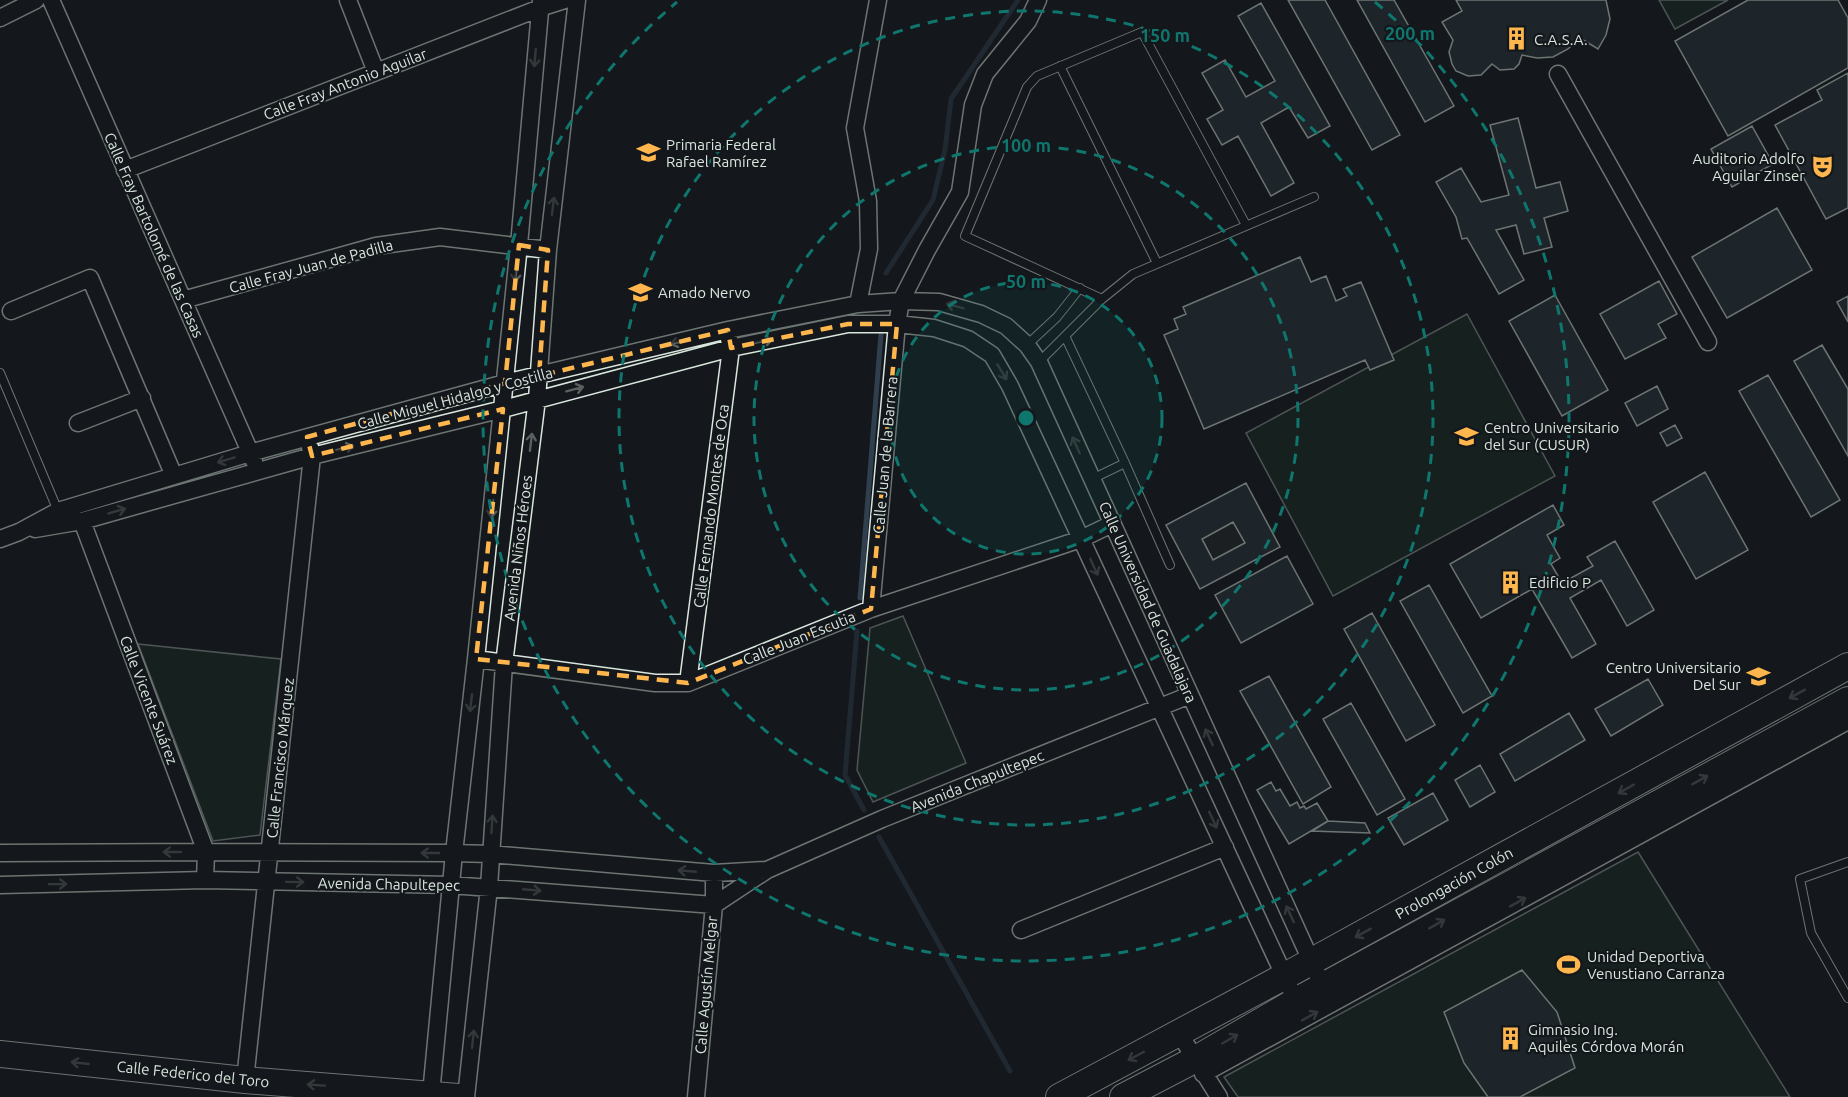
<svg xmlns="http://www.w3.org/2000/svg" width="1848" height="1097" viewBox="0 0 1848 1097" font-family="Ubuntu,sans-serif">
  <rect width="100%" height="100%" fill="#14181c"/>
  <!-- green -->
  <path fill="#1a2d24" stroke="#939e99" stroke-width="1.5" d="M 1659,0 L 1728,0 L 1675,29 Z
    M 1467,314 L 1555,476 L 1333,596 L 1246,433 Z
    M 903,616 L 966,763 L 873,802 L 857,770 L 870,628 Z
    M 138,644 L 281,659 L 260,835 L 213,841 Z
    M 1638,852 L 1790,1097 L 1238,1097 L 1224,1077 Z"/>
  <!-- parking -->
  <path fill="#24282b" stroke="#939e99" stroke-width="1.5" d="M 1233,522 L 1245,543 L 1213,560 L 1202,539 Z"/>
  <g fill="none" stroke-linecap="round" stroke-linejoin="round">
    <!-- stream -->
    <path stroke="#2f3f4d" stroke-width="5" d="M 886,273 L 933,200 L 945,150 L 951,99 L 1018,0
      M 860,598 L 881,334
      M 857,631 L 845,775 L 864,810
      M 879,837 L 1010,1071"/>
  </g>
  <!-- building -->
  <path fill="#2c363c" stroke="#d8e6dc" stroke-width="1.5" fill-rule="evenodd" d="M 1288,0 L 1325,0 L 1400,135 L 1372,150 Z
    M 1357,0 L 1394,0 L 1454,106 L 1425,122 Z
    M 1456,0 L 1606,0 L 1610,19 L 1606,35 L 1598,49 L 1580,38 L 1568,49 L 1553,57 L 1537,58 L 1522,55 L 1519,64 L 1514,69 L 1500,70 L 1492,64 L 1481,75 L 1468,76 L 1456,71 L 1452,64 L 1449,52 L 1453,40 L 1442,22 L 1462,11 Z
    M 1748,0 L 1838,0 L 1848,18 L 1848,68 L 1728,136 L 1675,41 Z
    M 1261,3 L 1330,126 L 1308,138 L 1289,107 L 1261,123 L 1294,183 L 1271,196 L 1238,136 L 1222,145 L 1207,119 L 1223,110 L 1202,73 L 1225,60 L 1246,97 L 1275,81 L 1238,16 Z
    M 1848,73 L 1848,208 L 1826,219 L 1775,125 L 1822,100 L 1817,90 Z
    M 1518,118 L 1536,188 L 1560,182 L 1568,211 L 1544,218 L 1552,247 L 1524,254 L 1516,225 L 1496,230 L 1524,280 L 1499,294 L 1467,238 L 1462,239 L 1456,217 L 1436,182 L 1461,168 L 1481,202 L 1509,195 L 1490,125 Z
    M 1752,126 L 1773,164 L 1732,187 L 1711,149 Z
    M 1777,208 L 1812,270 L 1727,318 L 1692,257 Z
    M 1300,257 L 1311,282 L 1326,276 L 1336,301 L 1347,296 L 1343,289 L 1361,282 L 1394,360 L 1370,370 L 1365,360 L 1204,429 L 1164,335 L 1178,329 L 1174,319 L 1186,314 L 1183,307 Z
    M 1659,281 L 1677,314 L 1658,324 L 1666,338 L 1625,359 L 1600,314 Z
    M 1555,295 L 1608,390 L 1562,416 L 1509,321 Z
    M 1848,296 L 1848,322 L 1837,302 Z
    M 1822,345 L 1848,389 L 1848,456 L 1794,361 Z
    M 1768,375 L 1840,500 L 1811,517 L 1739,391 Z
    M 1657,386 L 1668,409 L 1637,426 L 1625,403 Z
    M 1675,425 L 1682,438 L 1667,446 L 1660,433 Z
    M 1705,472 L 1748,550 L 1696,579 L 1653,502 Z
    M 1246,483 L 1280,547 L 1200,589 L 1166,525 ZM 1233,522 L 1245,543 L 1213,560 L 1202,539 Z
    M 1553,505 L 1564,525 L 1547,535 L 1560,558 L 1551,564 L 1562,583 L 1593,566 L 1587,557 L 1615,541 L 1654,610 L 1627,626 L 1601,580 L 1570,598 L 1596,644 L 1572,658 L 1532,589 L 1481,618 L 1450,564 Z
    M 1287,556 L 1313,604 L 1241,643 L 1215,595 Z
    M 1429,585 L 1492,696 L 1463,713 L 1400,601 Z
    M 1372,613 L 1435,725 L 1406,741 L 1344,629 Z
    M 1269,676 L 1331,787 L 1303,804 L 1240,691 Z
    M 1648,679 L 1663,705 L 1611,736 L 1595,709 Z
    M 1351,703 L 1405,799 L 1377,815 L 1323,719 Z
    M 1569,713 L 1585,740 L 1515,781 L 1500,754 Z
    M 1480,765 L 1495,792 L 1470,807 L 1455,780 Z
    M 1271,782 L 1276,791 L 1280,789 L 1290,806 L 1297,802 L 1300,808 L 1304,806 L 1306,809 L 1317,803 L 1328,821 L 1289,844 L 1257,790 Z
    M 1433,793 L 1448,820 L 1404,845 L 1388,818 Z
    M 1328,821 L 1365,823 L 1370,833 L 1312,831 Z
    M 1522,970 L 1557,1012 L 1575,1068 L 1520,1097 L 1488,1097 L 1464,1063 L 1444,1012 Z"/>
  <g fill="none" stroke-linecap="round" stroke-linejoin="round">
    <defs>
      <path id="lane" d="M 1060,66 L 1157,263
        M 1102,299 L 965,236 L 1027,87 L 1037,76 L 1142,32 L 1246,225
        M 1065,336 L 1125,463 L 1170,565
        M 1027,345 L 1057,317 L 1080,288
        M 1039,362 L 1102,299 L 1133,274 L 1314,197
        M 0,373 L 58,511
        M 1092,479 L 1125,463
        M 1848,862 L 1800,879 L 1811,933 L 1848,998"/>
      <path id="street" d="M 51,0 L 254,461
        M 348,0 L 376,72
        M 0,18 L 36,0
        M 1558,74 L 1708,342
        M 125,170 L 540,8 L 565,0
        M 183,300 L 376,246 L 440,237 L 548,250
        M 858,304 L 869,249 L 868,201 L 855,128 L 878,0
        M 11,311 L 90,278 L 174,476
        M 78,423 L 142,398
        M 73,517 L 82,521 L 206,852 L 205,880
        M 35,529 L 82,521 L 312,456 L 503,409 L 731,348 L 848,324 L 897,324 L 934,328 L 968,339 L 992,355 L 1010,386 L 1296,1001
        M 0,539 L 19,532 L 58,511 L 250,453 L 505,383 L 728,330 L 858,304 L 901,301 L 939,302 L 981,314 L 1006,326 L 1027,345 L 1039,362 L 1323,987
        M 871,609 L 897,324 L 901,301 L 927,250 L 960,192 L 973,105 L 985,74 L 1028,21 L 1038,0
        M 476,659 L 655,683 L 688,683 L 871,609 L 1081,539 L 1112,524
        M 688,683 L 731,348 L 729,339
        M 0,853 L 206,852 L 454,853 L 490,854 L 714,873 L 766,870
        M 0,885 L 205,880 L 451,885 L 714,905 L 767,870 L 882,819 L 1190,695
        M 1021,930 L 1225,847
        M 1179,1033 L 1219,1097
        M 1203,1074 L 1848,721
        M 245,1080 L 312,456 L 310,447
        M 431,1094 L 454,853 L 476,659 L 519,245 L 541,0
        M 466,1097 L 489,887 L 504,664 L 537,399 L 548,250 L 577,0
        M 696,1097 L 714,905 L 714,873"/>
      <path id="primary" d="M 0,1054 L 245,1080 L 458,1097
        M 1059,1097 L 1285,976 L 1848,666
        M 1123,1097 L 1194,1060 L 1296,1001 L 1848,700"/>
    </defs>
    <!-- lane casing -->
    <use href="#lane" stroke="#d8e6dc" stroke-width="10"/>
    <!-- street casing -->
    <use href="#street" stroke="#d8e6dc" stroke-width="19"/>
    <!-- primary casing -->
    <use href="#primary" stroke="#d8e6dc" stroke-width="28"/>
    <!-- lane -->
    <use href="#lane" stroke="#14181c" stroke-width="8"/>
    <!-- street -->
    <use href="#street" stroke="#14181c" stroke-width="16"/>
    <!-- primary -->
    <use href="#primary" stroke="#14181c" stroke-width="26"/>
  </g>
  <!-- one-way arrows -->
  <defs><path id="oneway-shaft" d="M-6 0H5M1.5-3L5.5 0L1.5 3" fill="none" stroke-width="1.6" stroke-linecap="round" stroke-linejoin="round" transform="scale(1.5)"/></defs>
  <g stroke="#59605f">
    <use href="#oneway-shaft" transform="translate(535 58) rotate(95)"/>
    <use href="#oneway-shaft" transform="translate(553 206) rotate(-83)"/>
    <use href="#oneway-shaft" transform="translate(516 273) rotate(96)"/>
    <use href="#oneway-shaft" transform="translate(955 306) rotate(-165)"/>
    <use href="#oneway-shaft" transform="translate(764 341) rotate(-12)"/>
    <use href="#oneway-shaft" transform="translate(679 342) rotate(166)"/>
    <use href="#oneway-shaft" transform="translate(1002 372) rotate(59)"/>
    <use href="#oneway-shaft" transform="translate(575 389) rotate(-15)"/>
    <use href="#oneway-shaft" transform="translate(531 442) rotate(-83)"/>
    <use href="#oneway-shaft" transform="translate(1076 445) rotate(-114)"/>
    <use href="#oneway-shaft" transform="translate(345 448) rotate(-14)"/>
    <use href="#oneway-shaft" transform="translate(226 460) rotate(163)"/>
    <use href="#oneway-shaft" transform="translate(492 509) rotate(96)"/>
    <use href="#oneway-shaft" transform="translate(117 511) rotate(-16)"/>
    <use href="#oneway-shaft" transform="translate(1094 567) rotate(65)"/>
    <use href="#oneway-shaft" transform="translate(1797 694) rotate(151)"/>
    <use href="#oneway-shaft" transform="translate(471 703) rotate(97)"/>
    <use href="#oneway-shaft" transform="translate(1209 737) rotate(-115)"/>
    <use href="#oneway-shaft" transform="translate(1700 780) rotate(-29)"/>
    <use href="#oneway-shaft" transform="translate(1626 789) rotate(151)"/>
    <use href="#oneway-shaft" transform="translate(1213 820) rotate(65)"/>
    <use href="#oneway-shaft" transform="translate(492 824) rotate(-86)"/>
    <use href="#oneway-shaft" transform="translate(172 852) rotate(180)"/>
    <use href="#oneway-shaft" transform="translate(430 853) rotate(-180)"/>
    <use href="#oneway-shaft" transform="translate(687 871) rotate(-175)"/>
    <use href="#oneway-shaft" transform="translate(295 882) rotate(1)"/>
    <use href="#oneway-shaft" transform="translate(58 884) rotate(-1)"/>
    <use href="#oneway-shaft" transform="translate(532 890) rotate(5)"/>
    <use href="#oneway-shaft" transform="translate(1518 902) rotate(-29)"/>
    <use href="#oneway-shaft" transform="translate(1290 914) rotate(-115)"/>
    <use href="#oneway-shaft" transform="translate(1437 924) rotate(-29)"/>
    <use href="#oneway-shaft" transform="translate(1363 933) rotate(151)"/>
    <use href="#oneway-shaft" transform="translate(1310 1016) rotate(-29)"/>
    <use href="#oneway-shaft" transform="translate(473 1039) rotate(-84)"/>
    <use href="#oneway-shaft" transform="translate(1230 1039) rotate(-30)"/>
    <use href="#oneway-shaft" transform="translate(1136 1056) rotate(152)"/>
    <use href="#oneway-shaft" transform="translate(80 1063) rotate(-174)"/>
    <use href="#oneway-shaft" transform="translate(316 1085) rotate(-176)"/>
  </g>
  <!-- marked area -->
  <path d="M0 0H1848V1097H0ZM 519,245 L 548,250 L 539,376 L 728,330 L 731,348 L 848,324 L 897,324 L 871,609 L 688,683 L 476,659 L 503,409 L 312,456 L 307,437 L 505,383 Z" fill="#14181c" fill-opacity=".55" fill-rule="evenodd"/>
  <path fill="none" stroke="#ffb74d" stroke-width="4.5" stroke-dasharray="12 8" stroke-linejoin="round" d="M 519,245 L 548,250 L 539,376 L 728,330 L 731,348 L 848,324 L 897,324 L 871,609 L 688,683 L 476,659 L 503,409 L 312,456 L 307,437 L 505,383 Z"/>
  <!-- distance rings -->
  <circle cx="1026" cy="418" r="136" fill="#0f766e" fill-opacity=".12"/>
  <g fill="none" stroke="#0f766e" stroke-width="3" stroke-dasharray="10 8">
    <circle cx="1026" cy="418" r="136"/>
    <circle cx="1026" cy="418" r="272"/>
    <circle cx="1026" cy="418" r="407"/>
    <path d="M1375 2A543 543 0 1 1 677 2"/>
  </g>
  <!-- icons -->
  <defs>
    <symbol id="building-bare" viewBox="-9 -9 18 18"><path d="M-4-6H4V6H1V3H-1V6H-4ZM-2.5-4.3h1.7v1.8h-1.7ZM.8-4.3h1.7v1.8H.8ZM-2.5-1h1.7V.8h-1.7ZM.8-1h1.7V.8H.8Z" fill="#ffb74d" stroke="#14181c" stroke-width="2.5" paint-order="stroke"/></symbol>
    <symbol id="school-bare" viewBox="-9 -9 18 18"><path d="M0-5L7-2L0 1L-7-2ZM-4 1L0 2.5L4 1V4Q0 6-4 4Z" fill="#ffb74d" stroke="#14181c" stroke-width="2.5" paint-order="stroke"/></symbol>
    <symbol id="theatre-bare" viewBox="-9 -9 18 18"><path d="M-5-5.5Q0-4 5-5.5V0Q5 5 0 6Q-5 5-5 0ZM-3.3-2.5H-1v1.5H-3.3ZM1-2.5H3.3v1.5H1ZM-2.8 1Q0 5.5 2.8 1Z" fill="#ffb74d" stroke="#14181c" stroke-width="2.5" paint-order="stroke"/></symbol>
    <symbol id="university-bare" viewBox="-9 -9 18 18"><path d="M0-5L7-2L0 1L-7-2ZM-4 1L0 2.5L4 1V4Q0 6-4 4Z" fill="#ffb74d" stroke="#14181c" stroke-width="2.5" paint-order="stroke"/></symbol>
    <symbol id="stadium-bare" viewBox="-9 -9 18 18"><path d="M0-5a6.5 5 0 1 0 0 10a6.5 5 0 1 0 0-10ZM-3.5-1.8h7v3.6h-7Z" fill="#ffb74d" stroke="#14181c" stroke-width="2.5" paint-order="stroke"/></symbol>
  </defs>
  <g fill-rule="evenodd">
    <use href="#building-bare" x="1500" y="22" width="33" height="33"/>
    <use href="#school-bare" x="632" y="136" width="33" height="33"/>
    <use href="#theatre-bare" x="1806" y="150" width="33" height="33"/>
    <use href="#school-bare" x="624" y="276" width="33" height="33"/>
    <use href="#university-bare" x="1450" y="420" width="33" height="33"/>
    <use href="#building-bare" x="1494" y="566" width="33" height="33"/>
    <use href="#university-bare" x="1742" y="660" width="33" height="33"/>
    <use href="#stadium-bare" x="1552" y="948" width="33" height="33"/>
    <use href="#building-bare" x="1494" y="1022" width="33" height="33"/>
  </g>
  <g text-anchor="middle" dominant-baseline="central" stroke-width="4.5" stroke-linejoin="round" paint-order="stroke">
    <!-- poi labels -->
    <g font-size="15" fill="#d8e6dc" stroke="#14181c" text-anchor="start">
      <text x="1534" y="39">C.A.S.A.</text>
      <text x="666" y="144">Primaria Federal<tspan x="666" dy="17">Rafael Ramírez</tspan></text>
      <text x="1805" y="158" text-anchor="end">Auditorio Adolfo<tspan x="1805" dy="17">Aguilar Zinser</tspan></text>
      <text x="658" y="292">Amado Nervo</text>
      <text x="1484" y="427">Centro Universitario<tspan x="1484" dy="17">del Sur (CUSUR)</tspan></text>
      <text x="1529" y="582">Edificio P</text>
      <text x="1741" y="667" text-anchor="end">Centro Universitario<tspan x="1741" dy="17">Del Sur</tspan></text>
      <text x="1587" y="956">Unidad Deportiva<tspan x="1587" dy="17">Venustiano Carranza</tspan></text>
      <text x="1528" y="1029">Gimnasio Ing.<tspan x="1528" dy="17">Aquiles Córdova Morán</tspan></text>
    </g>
    <!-- street labels -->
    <g font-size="15" fill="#d8e6dc" stroke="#14181c">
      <text transform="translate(345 84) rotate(-21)">Calle Fray Antonio Aguilar</text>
      <text transform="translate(154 235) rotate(66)">Calle Fray Bartolomé de las Casas</text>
      <text transform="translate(311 266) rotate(-15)">Calle Fray Juan de Padilla</text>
      <text transform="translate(455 398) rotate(-15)">Calle Miguel Hidalgo y Costilla</text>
      <text transform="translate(885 455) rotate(-85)">Calle Juan de la Barrera</text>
      <text transform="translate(711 506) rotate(-83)">Calle Fernando Montes de Oca</text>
      <text transform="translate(518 548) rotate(-83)">Avenida Niños Héroes</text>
      <text transform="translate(1148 602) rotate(66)">Calle Universidad de Guadalajara</text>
      <text transform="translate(799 638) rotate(-22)">Calle Juan Escutia</text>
      <text transform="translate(149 700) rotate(69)">Calle Vicente Suárez</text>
      <text transform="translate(280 758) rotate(-84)">Calle Francisco Márquez</text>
      <text transform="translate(977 781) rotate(-22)">Avenida Chapultepec</text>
      <text transform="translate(1454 883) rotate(-29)">Prolongación Colón</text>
      <text transform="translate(389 884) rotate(1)">Avenida Chapultepec</text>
      <text transform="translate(706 985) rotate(-85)">Calle Agustín Melgar</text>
      <text transform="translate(193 1074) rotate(6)">Calle Federico del Toro</text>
    </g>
  </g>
  <circle cx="1026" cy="418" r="9" fill="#0f766e" stroke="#14181c" stroke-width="3"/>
  <g font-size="18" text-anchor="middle" font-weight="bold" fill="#0f766e" stroke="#14181c" stroke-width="4.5" stroke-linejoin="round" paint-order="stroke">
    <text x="1410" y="40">200 m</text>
    <text x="1165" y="42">150 m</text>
    <text x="1026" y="152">100 m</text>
    <text x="1026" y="288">50 m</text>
  </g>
</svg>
